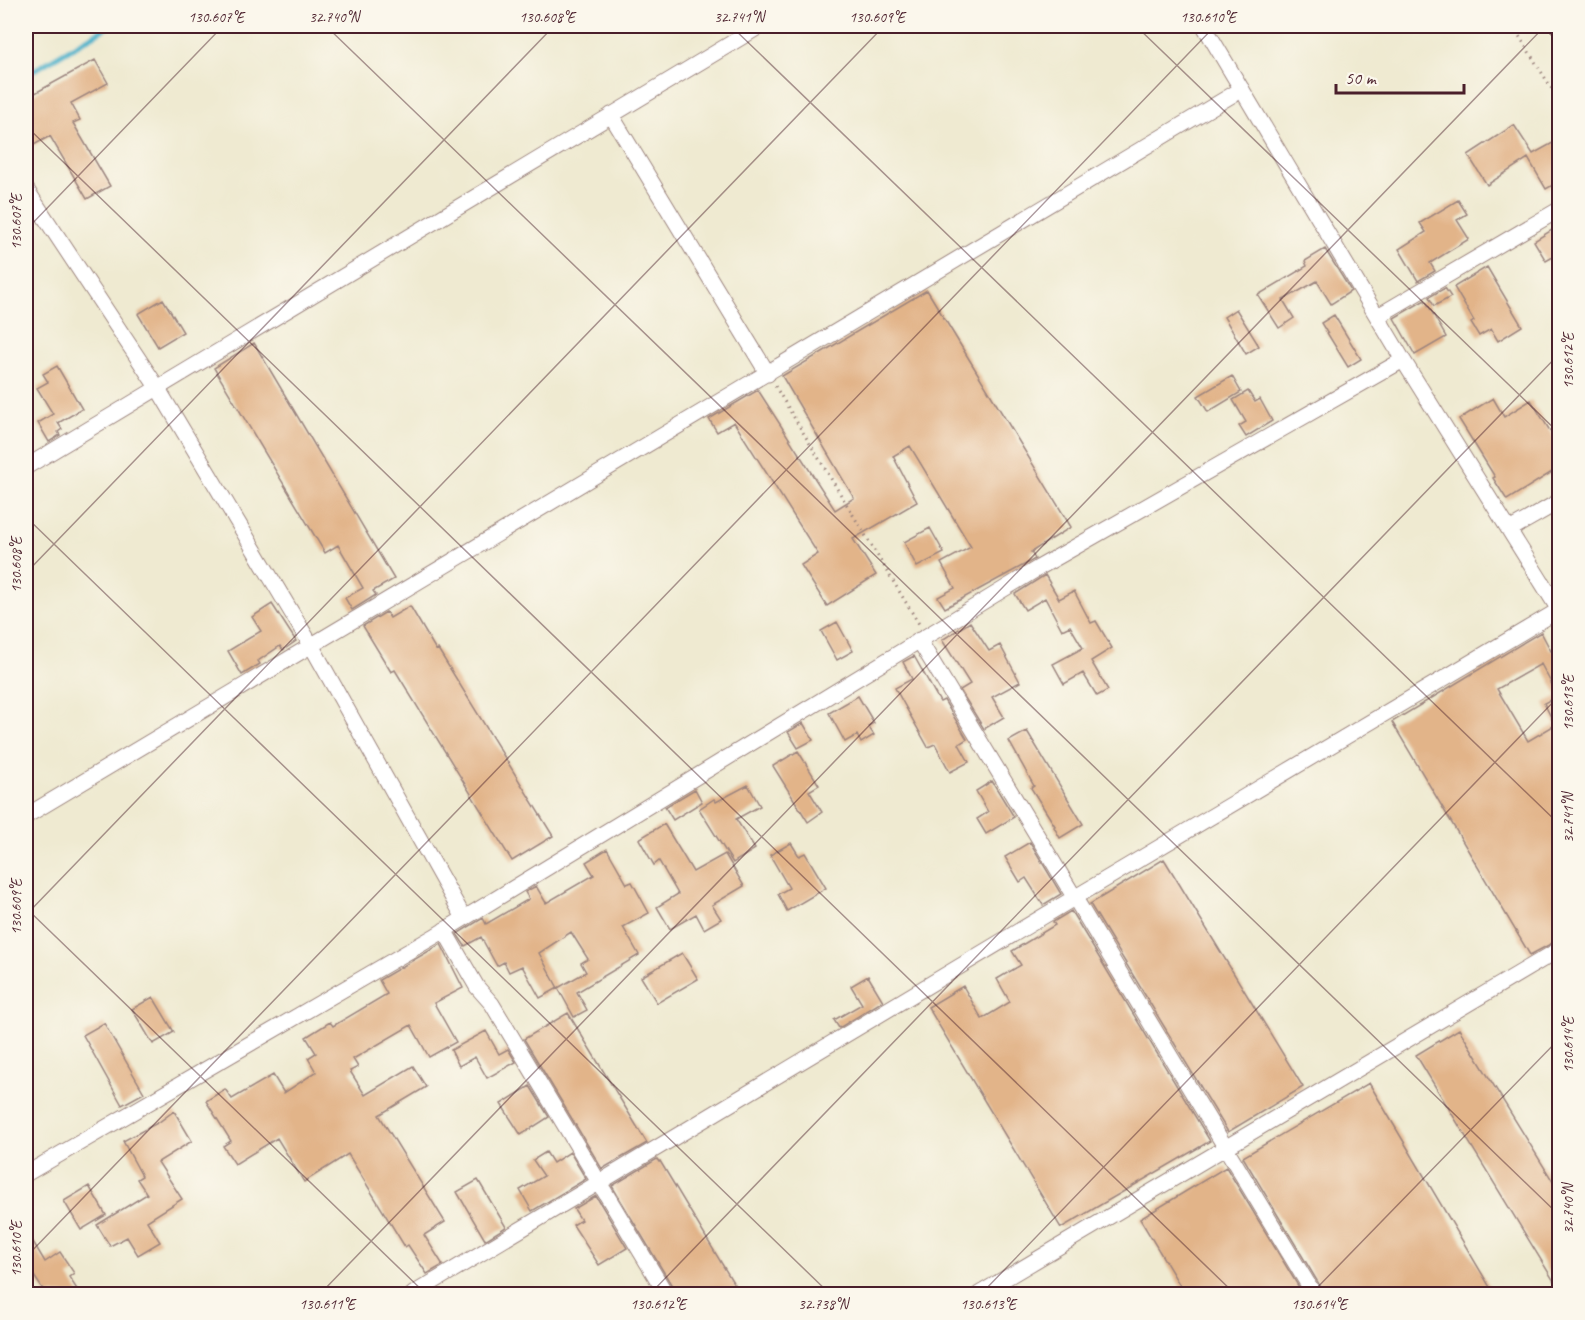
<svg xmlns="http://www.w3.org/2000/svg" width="1585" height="1320" viewBox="0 0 1585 1320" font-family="Caveat,sans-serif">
  <rect width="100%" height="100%" fill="#fbf7ec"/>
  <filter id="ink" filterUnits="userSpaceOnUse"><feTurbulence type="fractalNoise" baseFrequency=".0167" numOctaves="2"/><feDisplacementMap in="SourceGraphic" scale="12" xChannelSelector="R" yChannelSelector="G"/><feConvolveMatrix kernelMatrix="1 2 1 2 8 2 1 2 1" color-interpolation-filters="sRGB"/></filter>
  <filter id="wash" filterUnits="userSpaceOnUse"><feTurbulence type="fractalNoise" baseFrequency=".008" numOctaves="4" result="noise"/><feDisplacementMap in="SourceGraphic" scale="24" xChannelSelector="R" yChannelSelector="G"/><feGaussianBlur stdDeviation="1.35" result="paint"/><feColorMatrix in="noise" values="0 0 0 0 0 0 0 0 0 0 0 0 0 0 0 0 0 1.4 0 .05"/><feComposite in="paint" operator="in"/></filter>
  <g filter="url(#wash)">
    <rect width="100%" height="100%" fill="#efead1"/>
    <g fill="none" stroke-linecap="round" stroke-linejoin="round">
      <!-- stream -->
      <path stroke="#4cb2cb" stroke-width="5" d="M 26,75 L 109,26"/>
    </g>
    <g id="blocks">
      <!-- building -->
      <path fill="#e2b489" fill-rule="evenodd" d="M 95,60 L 108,83 L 71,103 L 80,120 L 73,123 L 110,186 L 87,199 L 50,136 L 32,146 L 26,133 L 26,98 Z
        M 1514,125 L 1533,154 L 1560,139 L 1560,181 L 1546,189 L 1528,158 L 1487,185 L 1468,155 Z
        M 1458,200 L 1467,214 L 1457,220 L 1469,239 L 1430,263 L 1435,271 L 1418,281 L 1399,249 L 1426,232 L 1420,223 Z
        M 1560,225 L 1560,253 L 1546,261 L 1534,241 Z
        M 1325,249 L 1351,291 L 1331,304 L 1317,281 L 1283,300 L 1294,318 L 1279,328 L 1258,295 L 1307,266 L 1305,261 Z
        M 1487,267 L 1522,326 L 1498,341 L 1491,329 L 1479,336 L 1471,323 L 1474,321 L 1454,287 Z
        M 1445,288 L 1451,297 L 1434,306 L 1429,297 Z
        M 927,290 L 1071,527 L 1031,552 L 1035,559 L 945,608 L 938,597 L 955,588 L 941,563 L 971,547 L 910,446 L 893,456 L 917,502 L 853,539 L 876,575 L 827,606 L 801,565 L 818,554 L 734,422 L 717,432 L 709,419 L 758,390 L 835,510 L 854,498 L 782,376 Z
        M 163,299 L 183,332 L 158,347 L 138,314 Z
        M 1425,300 L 1446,337 L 1415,355 L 1394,318 Z
        M 1236,309 L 1259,346 L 1246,354 L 1224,317 Z
        M 1334,315 L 1361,359 L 1348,367 L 1321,323 Z
        M 254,343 L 394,579 L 373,591 L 376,595 L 352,610 L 345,598 L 363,588 L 338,545 L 325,553 L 214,368 Z
        M 57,366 L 82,409 L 58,423 L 62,429 L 58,432 L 60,435 L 49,442 L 38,423 L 53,414 L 37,388 L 48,382 L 43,374 Z
        M 1232,376 L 1241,392 L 1208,412 L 1198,396 Z
        M 1248,391 L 1255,402 L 1260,399 L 1272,421 L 1246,437 L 1239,426 L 1246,422 L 1233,400 Z
        M 1493,398 L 1504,417 L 1531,400 L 1555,439 L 1560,436 L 1560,467 L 1507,500 L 1493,478 L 1495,477 L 1459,419 Z
        M 930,528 L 944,553 L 917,567 L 904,542 Z
        M 1045,575 L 1059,599 L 1074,591 L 1091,623 L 1096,621 L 1112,648 L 1091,661 L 1108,690 L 1097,696 L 1083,673 L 1064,684 L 1053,664 L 1083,648 L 1070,626 L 1062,630 L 1045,598 L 1025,610 L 1015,594 Z
        M 272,604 L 296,641 L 283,650 L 280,646 L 258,661 L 260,664 L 242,675 L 228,651 L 261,631 L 252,617 Z
        M 410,606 L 436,650 L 438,649 L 553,836 L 512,861 L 395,670 L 391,672 L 363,626 L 386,612 L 390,618 Z
        M 837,622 L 853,651 L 837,660 L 821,631 Z
        M 970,622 L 989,651 L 1000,645 L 1020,682 L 992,697 L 1004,717 L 984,729 L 960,690 L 970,684 L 942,640 Z
        M 1541,632 L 1551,651 L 1560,647 L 1560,939 L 1530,955 L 1392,722 ZM 1541,664 L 1558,696 L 1544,703 L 1555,725 L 1528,741 L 1497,689 Z
        M 914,656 L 940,702 L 944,700 L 967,739 L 959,744 L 969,762 L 950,772 L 935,744 L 928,747 L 895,688 L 912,679 L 903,662 Z
        M 858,696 L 874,723 L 868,726 L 874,735 L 861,743 L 857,735 L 845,742 L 829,713 Z
        M 803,723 L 813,740 L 798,748 L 788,732 Z
        M 1027,731 L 1083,824 L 1060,838 L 1054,827 L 1055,826 L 1031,788 L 1034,786 L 1009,741 Z
        M 798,751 L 819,785 L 809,791 L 822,812 L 808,822 L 773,766 Z
        M 992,781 L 1014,817 L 986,834 L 977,819 L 988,812 L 976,791 Z
        M 748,785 L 760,806 L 736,819 L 755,849 L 733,863 L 699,809 L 714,799 L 716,802 Z
        M 695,789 L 702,802 L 673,820 L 665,807 Z
        M 664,824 L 693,872 L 725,854 L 744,886 L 712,905 L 721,919 L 704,929 L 696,914 L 670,929 L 657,907 L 678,894 L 659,861 L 654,865 L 639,839 Z
        M 1030,842 L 1061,894 L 1043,905 L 1026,878 L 1020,882 L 1005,857 Z
        M 791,843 L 799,856 L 805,853 L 826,888 L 787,911 L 778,894 L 789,888 L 770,855 Z
        M 607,849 L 627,884 L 632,882 L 649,913 L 623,927 L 639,955 L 577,992 L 587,1010 L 574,1017 L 558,988 L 540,998 L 522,966 L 509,972 L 504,962 L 497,966 L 481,937 L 465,946 L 457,934 L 483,918 L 486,924 L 529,899 L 525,892 L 536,886 L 546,903 L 594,875 L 586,862 ZM 571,932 L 588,959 L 581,963 L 586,972 L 558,988 L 539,953 Z
        M 1164,859 L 1303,1087 L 1228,1132 L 1090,904 Z
        M 1071,911 L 1210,1141 L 1061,1228 L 928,1007 L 963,986 L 982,1019 L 1010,1002 L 997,979 L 1021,965 L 1012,951 L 1055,925 L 1053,922 Z
        M 441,944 L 463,988 L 434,1003 L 456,1042 L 429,1057 L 411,1025 L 353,1059 L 358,1067 L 350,1071 L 365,1095 L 413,1066 L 426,1087 L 379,1115 L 445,1222 L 424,1235 L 443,1265 L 427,1274 L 408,1245 L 405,1247 L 348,1154 L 304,1182 L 277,1138 L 235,1164 L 223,1146 L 231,1141 L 206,1101 L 225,1089 L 232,1099 L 273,1075 L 284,1093 L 316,1072 L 308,1058 L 316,1053 L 306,1037 L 330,1022 L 333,1026 L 387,994 L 379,980 Z
        M 682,953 L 698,979 L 657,1003 L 641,977 Z
        M 868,976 L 883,1001 L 839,1028 L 834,1020 L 862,1004 L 851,986 Z
        M 153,997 L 174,1032 L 153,1044 L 132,1009 Z
        M 568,1013 L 647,1143 L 602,1169 L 524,1039 Z
        M 104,1023 L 144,1093 L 122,1105 L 83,1035 Z
        M 1459,1029 L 1560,1193 L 1560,1282 L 1555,1283 L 1416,1055 Z
        M 486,1031 L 499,1054 L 508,1049 L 516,1062 L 487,1078 L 475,1057 L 459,1066 L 451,1050 Z
        M 1369,1083 L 1494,1294 L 1324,1294 L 1322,1289 L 1243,1157 Z
        M 530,1086 L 549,1117 L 521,1135 L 501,1104 Z
        M 174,1111 L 192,1141 L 158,1162 L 182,1199 L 147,1221 L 160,1242 L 138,1255 L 127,1237 L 110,1246 L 97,1225 L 147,1194 L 137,1179 L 142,1176 L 123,1141 L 159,1122 Z
        M 546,1152 L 553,1163 L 570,1152 L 586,1179 L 532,1211 L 520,1190 L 544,1176 L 533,1160 Z
        M 657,1159 L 659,1162 L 660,1161 L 740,1294 L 676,1294 L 674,1289 L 612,1186 Z
        M 1226,1167 L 1303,1294 L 1185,1294 L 1140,1219 Z
        M 478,1180 L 506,1227 L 485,1240 L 457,1192 Z
        M 89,1186 L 106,1215 L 81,1230 L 64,1201 Z
        M 596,1196 L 627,1248 L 599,1265 L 573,1225 L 581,1220 L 574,1209 Z
        M 26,1230 L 45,1262 L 60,1252 L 74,1273 L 69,1277 L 80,1294 L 46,1294 L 26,1264 Z"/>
    </g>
  </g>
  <g filter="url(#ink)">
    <use href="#blocks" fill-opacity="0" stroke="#9c847e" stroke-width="1.5"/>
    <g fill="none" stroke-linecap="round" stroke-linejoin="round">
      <defs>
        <path id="street" d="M 611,115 L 768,374
          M 26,189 L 157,387 L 311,645 L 464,918
          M 1378,316 L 1560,209
          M 26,467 L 760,26
          M 1511,529 L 1560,501
          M 919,640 L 1314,1294
          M 26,816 L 1242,89
          M 444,930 L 477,987 L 492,1004 L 666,1294
          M 26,1174 L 435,936 L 1040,567 L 1403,360
          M 413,1294 L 1074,898 L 1559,610 L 1403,360 L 1204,26
          M 979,1294 L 1560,949
          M 1556,1294 L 1560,1292"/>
      </defs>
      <!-- street casing -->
      <use href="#street" stroke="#9c847e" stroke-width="17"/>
      <!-- path -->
      <path stroke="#9c847e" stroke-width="3" stroke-dasharray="1.5 4.5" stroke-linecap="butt" d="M 1513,26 L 1560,102
        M 775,386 L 919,624"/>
      <!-- street -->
      <use href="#street" stroke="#fff" stroke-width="15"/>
    </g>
  </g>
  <!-- ticks -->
  <path fill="none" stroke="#4a1f2b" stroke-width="1.5" stroke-opacity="0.45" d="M 326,26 L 1560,1216M 731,26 L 1560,825M 1136,26 L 1560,434M 1541,26 L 1560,43M 26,126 L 1235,1294M 26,230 L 223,26M 26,517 L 830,1294M 26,573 L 554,26M 26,908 L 426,1294M 26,915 L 884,26M 26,1257 L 1215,26M 320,1294 L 1545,26M 650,1294 L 1560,353M 981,1294 L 1560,695M 1311,1294 L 1560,1038"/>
  <!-- margin -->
  <rect width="1585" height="1320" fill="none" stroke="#fbf7ec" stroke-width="66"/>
  <!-- scale -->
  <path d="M1336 84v9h128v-9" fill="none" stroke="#4a1f2b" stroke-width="3"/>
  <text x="1345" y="84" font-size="18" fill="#4a1f2b" stroke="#fbf7ec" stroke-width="4.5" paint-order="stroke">50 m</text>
  <rect x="33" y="33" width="1519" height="1254" fill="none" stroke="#4a1f2b" stroke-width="2"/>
  <g font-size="15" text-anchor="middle" fill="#4a1f2b">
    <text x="216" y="22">130.607°E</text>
    <text x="334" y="22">32.740°N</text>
    <text x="547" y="22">130.608°E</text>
    <text x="739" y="22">32.741°N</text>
    <text x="877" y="22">130.609°E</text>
    <text x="1208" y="22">130.610°E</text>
    <text transform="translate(16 222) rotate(-90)" y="5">130.607°E</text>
    <text transform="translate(1568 361) rotate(-90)" y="5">130.612°E</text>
    <text transform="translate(16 565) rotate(-90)" y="5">130.608°E</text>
    <text transform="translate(1568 703) rotate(-90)" y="5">130.613°E</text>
    <text transform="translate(1568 818) rotate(-90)" y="5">32.741°N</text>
    <text transform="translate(16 907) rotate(-90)" y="5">130.609°E</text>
    <text transform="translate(1568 1045) rotate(-90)" y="5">130.614°E</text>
    <text transform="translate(1568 1209) rotate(-90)" y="5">32.740°N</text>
    <text transform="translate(16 1249) rotate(-90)" y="5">130.610°E</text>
    <text x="327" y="1309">130.611°E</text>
    <text x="658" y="1309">130.612°E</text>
    <text x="823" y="1309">32.738°N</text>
    <text x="988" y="1309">130.613°E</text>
    <text x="1319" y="1309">130.614°E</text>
  </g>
</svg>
